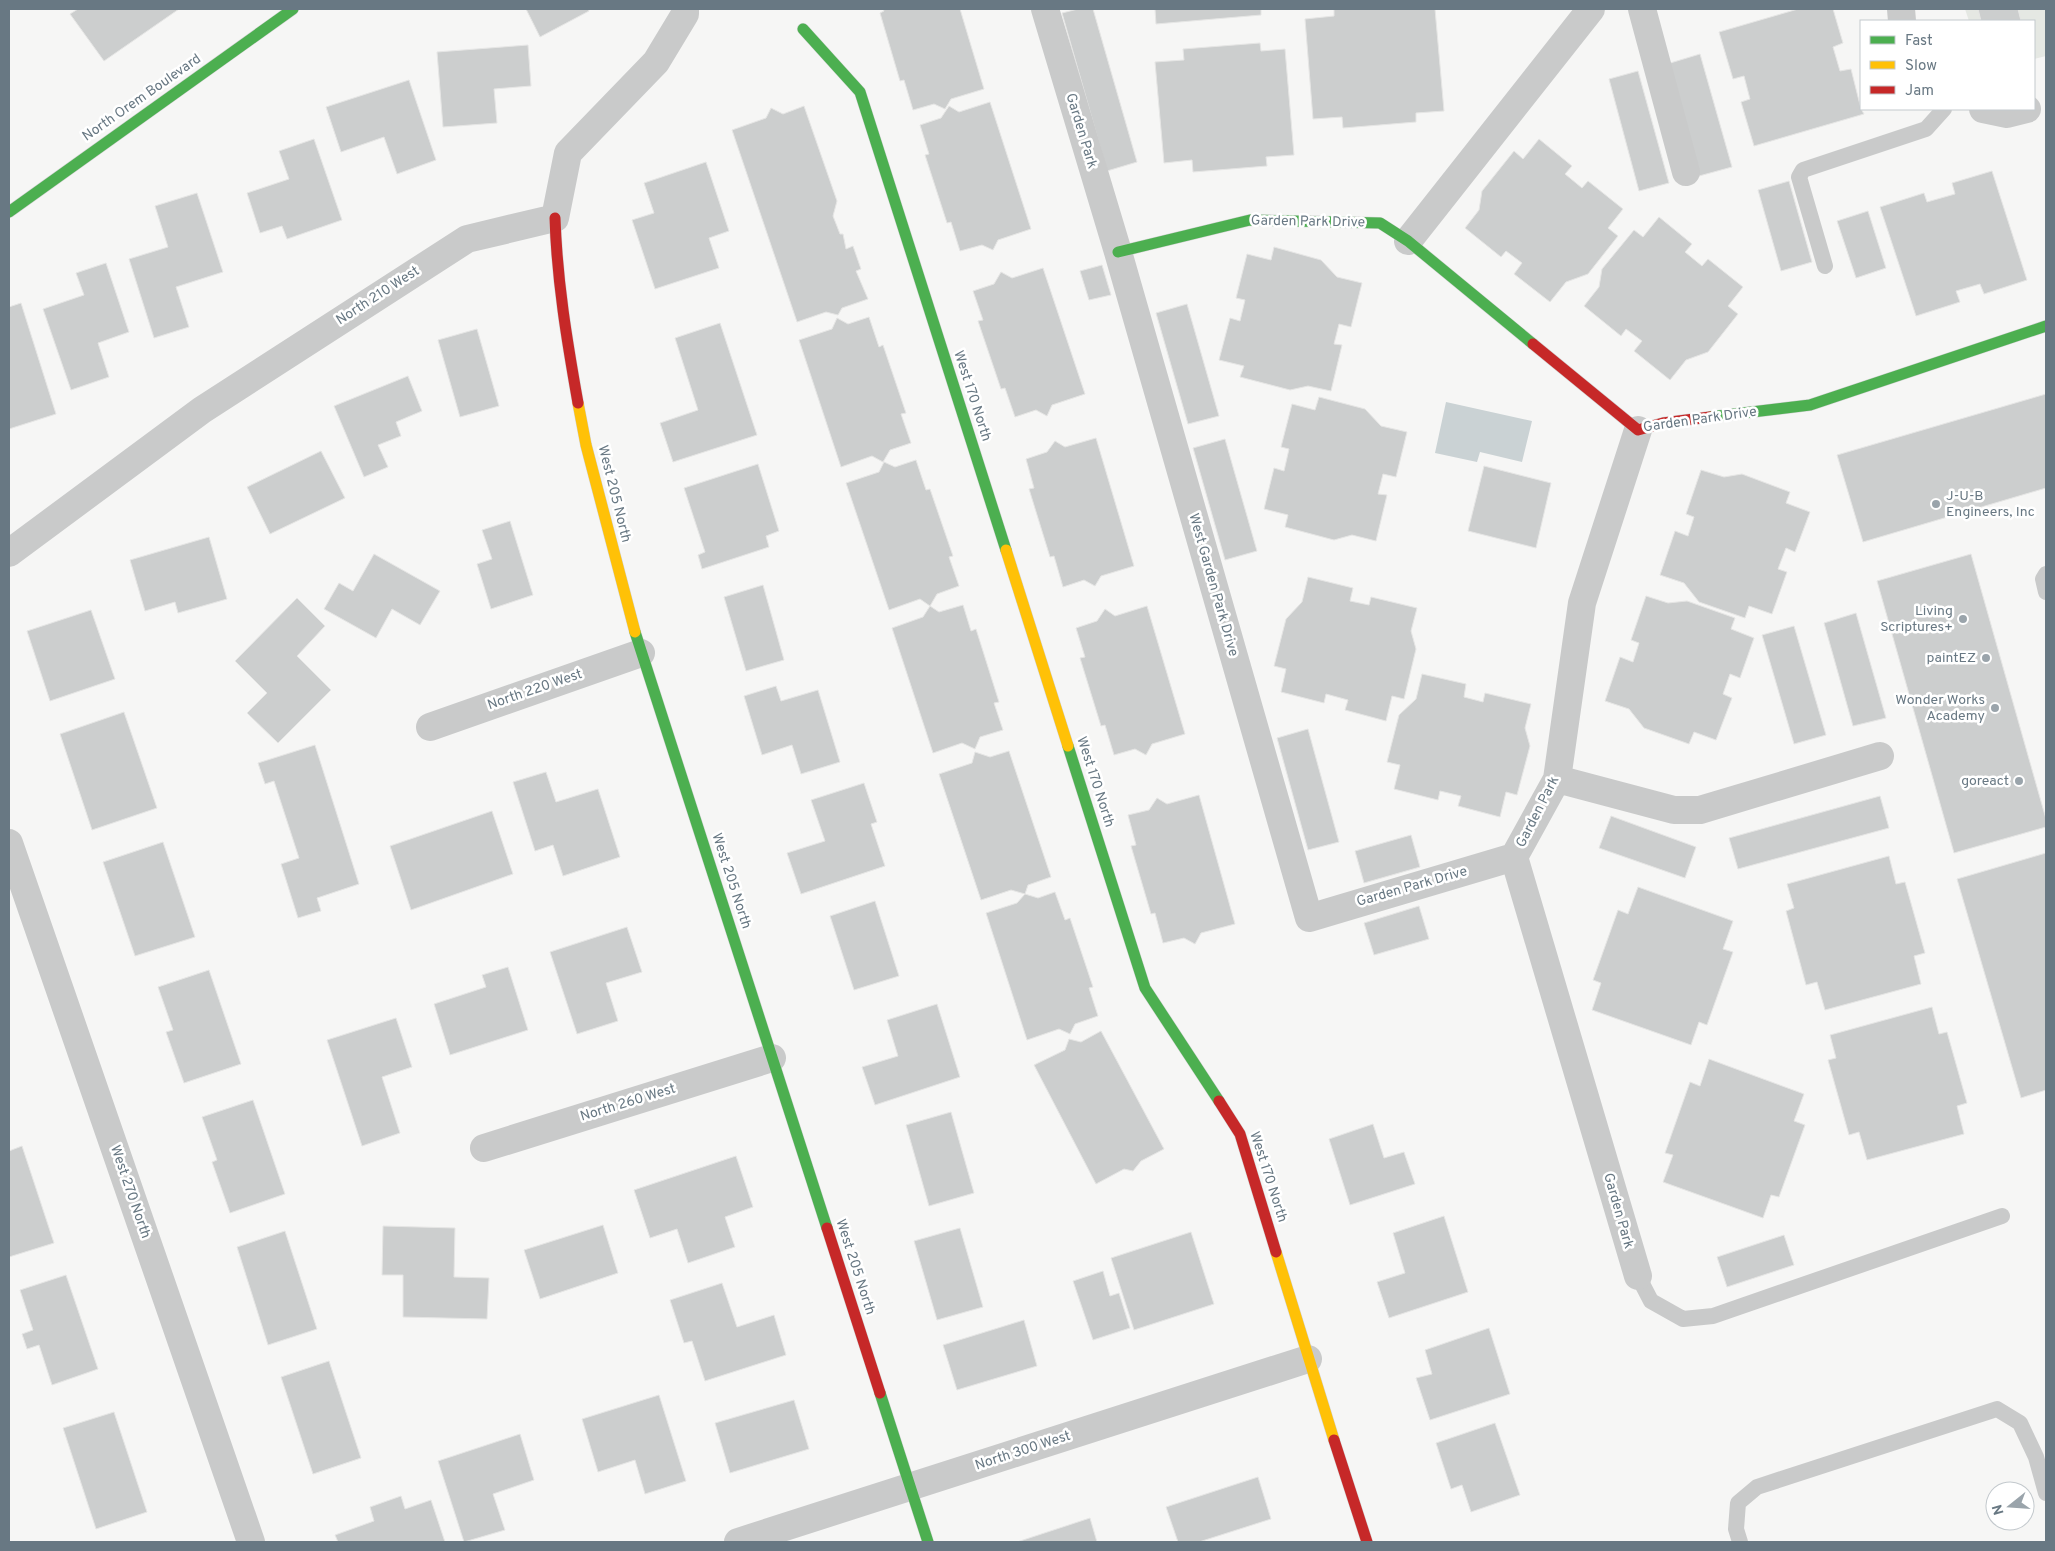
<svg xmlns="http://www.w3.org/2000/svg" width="2055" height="1551" viewBox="0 0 2055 1551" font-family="Overpass,sans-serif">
  <rect width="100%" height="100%" fill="#f6f6f5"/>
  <!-- green -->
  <path fill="#e5e8e3" d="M 1965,9 L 2046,9 L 2046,56 L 2034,59 L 2034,21 L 1969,21 Z"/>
  <!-- water -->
  <path fill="#cad2d4" d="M 1446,402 L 1532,421 L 1522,462 L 1480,452 L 1477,462 L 1435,453 Z"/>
  <!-- building -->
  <path fill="#cccece" stroke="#e6e6e5" d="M 78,9 L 179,9 L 104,61 L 70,14 Z
    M 526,9 L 588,9 L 589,11 L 540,37 Z
    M 883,9 L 960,9 L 984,89 L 951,99 L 945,109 L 934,104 L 913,110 L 904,80 L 900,81 L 880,13 L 884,11 Z
    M 1078,9 L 1093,9 L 1137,162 L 1107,171 L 1062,13 Z
    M 1155,9 L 1261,9 L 1261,15 L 1156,24 Z
    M 1334,9 L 1435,9 L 1444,111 L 1416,113 L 1416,122 L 1343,128 L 1342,117 L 1313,119 L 1305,19 L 1334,16 Z
    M 1798,9 L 1833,9 L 1843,43 L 1833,47 L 1840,71 L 1851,69 L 1861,109 L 1864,114 L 1754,146 L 1741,102 L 1750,99 L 1744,76 L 1733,79 L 1719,32 Z
    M 1978,9 L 2018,9 L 2021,21 L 1981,21 Z
    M 1260,43 L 1261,51 L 1285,49 L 1294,155 L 1266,157 L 1267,166 L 1193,172 L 1192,160 L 1164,163 L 1155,62 L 1184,60 L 1183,49 Z
    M 528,45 L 531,86 L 494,89 L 497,123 L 443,127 L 437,52 Z
    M 1700,54 L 1732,167 L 1699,176 L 1667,64 Z
    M 1638,71 L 1669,183 L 1639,191 L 1609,79 Z
    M 409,80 L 436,160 L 397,174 L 384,137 L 341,152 L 326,107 Z
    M 990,102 L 1031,229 L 998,240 L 993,250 L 982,245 L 960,251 L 951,222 L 947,223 L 925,155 L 929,154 L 920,125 L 941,118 L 949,106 L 959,112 Z
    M 804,106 L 837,201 L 833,216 L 840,234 L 843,234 L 846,249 L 853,246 L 861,269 L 856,271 L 868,299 L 842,308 L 838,315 L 826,312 L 797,322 L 732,130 L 766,118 L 771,108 L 783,114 Z
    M 314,139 L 342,220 L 287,239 L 282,226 L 260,233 L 247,193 L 289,179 L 279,151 Z
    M 1539,139 L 1572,166 L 1565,174 L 1582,188 L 1588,181 L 1623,209 L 1608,228 L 1618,236 L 1588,274 L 1566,282 L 1550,302 L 1514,274 L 1522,263 L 1506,251 L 1501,257 L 1465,228 L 1479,210 L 1482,191 L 1514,151 L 1523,159 Z
    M 706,162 L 729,231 L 709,238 L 719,268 L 655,289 L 632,220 L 654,213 L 644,183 Z
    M 1992,171 L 2027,280 L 1984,294 L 1980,284 L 1956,291 L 1960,302 L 1916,316 L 1880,207 L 1924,193 L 1927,202 L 1955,194 L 1952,183 Z
    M 1789,181 L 1812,262 L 1781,271 L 1758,190 Z
    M 197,193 L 223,272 L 176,287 L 189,327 L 154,338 L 129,259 L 168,247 L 155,206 Z
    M 1868,211 L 1886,268 L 1856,278 L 1837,221 Z
    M 1659,217 L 1692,244 L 1685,252 L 1702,266 L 1708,259 L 1743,287 L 1728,306 L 1738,314 L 1708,352 L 1686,360 L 1670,380 L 1634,351 L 1642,341 L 1626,329 L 1621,336 L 1584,306 L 1599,287 L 1602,269 L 1634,230 L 1643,237 Z
    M 1274,247 L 1321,260 L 1337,277 L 1362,283 L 1351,327 L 1339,324 L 1334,344 L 1342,345 L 1331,391 L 1308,386 L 1290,390 L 1240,377 L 1244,366 L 1219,360 L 1230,318 L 1240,321 L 1245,300 L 1236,298 L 1247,254 L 1271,260 Z
    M 106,263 L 129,332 L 98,343 L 109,377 L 71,390 L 43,309 L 84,295 L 76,273 Z
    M 1102,265 L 1111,295 L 1089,300 L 1080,271 Z
    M 1043,268 L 1085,394 L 1052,405 L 1047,416 L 1036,410 L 1015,417 L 1005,388 L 1001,389 L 978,321 L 983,320 L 973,291 L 994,284 L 1001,272 L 1012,278 Z
    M 21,303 L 56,414 L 9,429 L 9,307 Z
    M 1187,304 L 1219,416 L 1188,424 L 1156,313 Z
    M 869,317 L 879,347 L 883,345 L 906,413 L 901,414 L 911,443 L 890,450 L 883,462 L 872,456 L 841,467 L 799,340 L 832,329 L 837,318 L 848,324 Z
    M 720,323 L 757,435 L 673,462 L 660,423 L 698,410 L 675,338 Z
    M 477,329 L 499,406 L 460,417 L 438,340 Z
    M 408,376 L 422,411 L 396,422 L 401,436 L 378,445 L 388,467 L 364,477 L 334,406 Z
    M 2046,394 L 2046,488 L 1863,542 L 1837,455 Z
    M 1319,397 L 1365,409 L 1381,426 L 1407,432 L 1396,477 L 1383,474 L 1378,494 L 1387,495 L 1376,541 L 1352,535 L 1334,540 L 1285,527 L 1288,515 L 1264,509 L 1274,468 L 1284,471 L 1289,449 L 1281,447 L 1292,404 L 1315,410 Z
    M 1096,438 L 1134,566 L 1101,576 L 1095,586 L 1084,580 L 1063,587 L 1054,556 L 1050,557 L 1029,489 L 1034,488 L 1026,459 L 1047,452 L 1055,441 L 1065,447 Z
    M 1225,439 L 1257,551 L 1225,560 L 1193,448 Z
    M 321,451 L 345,498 L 270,534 L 247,487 Z
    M 916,460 L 926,490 L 930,489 L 953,556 L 949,557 L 959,586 L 937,594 L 930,606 L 920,599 L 889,610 L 846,483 L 879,472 L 884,462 L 895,467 Z
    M 758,464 L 779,531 L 766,536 L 769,547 L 702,569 L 698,555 L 705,552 L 684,488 Z
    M 1484,466 L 1551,483 L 1536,548 L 1468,531 Z
    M 1701,470 L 1724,477 L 1742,474 L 1790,492 L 1786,503 L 1810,512 L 1795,552 L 1786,548 L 1778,569 L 1787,572 L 1772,614 L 1749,606 L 1745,618 L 1699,602 L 1684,583 L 1660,575 L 1675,531 L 1688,536 L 1694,517 L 1686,514 Z
    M 510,521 L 533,595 L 491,609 L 477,564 L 492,559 L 482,530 Z
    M 209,537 L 227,599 L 178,613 L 175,602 L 145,611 L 130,560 Z
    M 374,554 L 440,591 L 420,625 L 392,609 L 376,638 L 324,609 L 339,583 L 353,591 Z
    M 1971,554 L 2046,819 L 2046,827 L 1954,853 L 1877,581 Z
    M 1308,577 L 1353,588 L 1350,601 L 1369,605 L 1371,597 L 1417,608 L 1411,631 L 1416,649 L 1404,699 L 1392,696 L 1386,721 L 1345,710 L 1348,700 L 1326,694 L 1324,703 L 1281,692 L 1286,669 L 1274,666 L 1286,619 L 1302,602 Z
    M 763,585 L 784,660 L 746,671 L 724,597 Z
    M 1646,596 L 1668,603 L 1687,601 L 1735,618 L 1731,629 L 1754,638 L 1740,678 L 1730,674 L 1723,694 L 1732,698 L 1716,740 L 1694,732 L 1689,744 L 1644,728 L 1629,709 L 1605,701 L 1620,657 L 1633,662 L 1639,643 L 1631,640 Z
    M 297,598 L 325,626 L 297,656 L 331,690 L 278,743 L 247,713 L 267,693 L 235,661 Z
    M 963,605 L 971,631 L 976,629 L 999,702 L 994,703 L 1003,730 L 980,737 L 975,749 L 962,743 L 933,753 L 892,628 L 923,617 L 930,606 L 939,612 Z
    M 1147,606 L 1185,734 L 1152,744 L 1146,755 L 1135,749 L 1114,755 L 1105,725 L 1101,726 L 1080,658 L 1085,657 L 1076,628 L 1097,621 L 1105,609 L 1115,616 Z
    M 91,610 L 115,679 L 50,701 L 27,631 Z
    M 1856,613 L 1886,718 L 1853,726 L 1824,623 Z
    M 1794,626 L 1826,735 L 1794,744 L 1762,635 Z
    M 1422,674 L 1466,684 L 1464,697 L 1483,702 L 1485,693 L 1531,704 L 1525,728 L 1530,746 L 1517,795 L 1506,792 L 1500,817 L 1458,806 L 1461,796 L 1440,791 L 1438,800 L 1394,789 L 1400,765 L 1387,762 L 1399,715 L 1416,699 Z
    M 776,686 L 781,701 L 818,690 L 840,762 L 801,774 L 792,745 L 762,755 L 744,696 Z
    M 124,712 L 157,808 L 92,830 L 60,734 Z
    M 1308,729 L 1339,842 L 1308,850 L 1277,738 Z
    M 315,745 L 359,884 L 317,898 L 321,911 L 298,918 L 281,864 L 299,858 L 274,781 L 265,784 L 258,763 Z
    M 1009,751 L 1051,877 L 1028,885 L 1025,894 L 1011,890 L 981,900 L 939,774 L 972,763 L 975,752 L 990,757 Z
    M 546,772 L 556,802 L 598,789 L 620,857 L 563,876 L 553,845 L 535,851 L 513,782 Z
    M 864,783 L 877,822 L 871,824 L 885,866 L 801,894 L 787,853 L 825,841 L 811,800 Z
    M 1199,795 L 1235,924 L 1201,933 L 1195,944 L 1184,938 L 1163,943 L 1155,913 L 1151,914 L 1131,846 L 1136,845 L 1128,815 L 1149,810 L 1157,798 L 1167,804 Z
    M 1880,796 L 1889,828 L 1738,869 L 1729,838 Z
    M 492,811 L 513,874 L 411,910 L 390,846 Z
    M 1611,816 L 1696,847 L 1685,878 L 1599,848 Z
    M 1411,835 L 1420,867 L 1364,883 L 1355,851 Z
    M 163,842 L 195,937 L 135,956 L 103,862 Z
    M 2046,853 L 2046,1090 L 2021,1098 L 1957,879 Z
    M 1889,856 L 1896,884 L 1905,882 L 1925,953 L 1914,956 L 1921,984 L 1825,1010 L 1817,982 L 1806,985 L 1786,911 L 1794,908 L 1787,884 Z
    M 1638,887 L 1733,921 L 1723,949 L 1733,952 L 1707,1025 L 1699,1022 L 1691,1045 L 1592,1010 L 1601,983 L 1593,980 L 1618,910 L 1628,914 Z
    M 1055,892 L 1065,920 L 1070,918 L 1093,987 L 1089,988 L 1098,1016 L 1075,1024 L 1070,1034 L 1059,1029 L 1027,1040 L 986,913 L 1017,903 L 1025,894 L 1038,898 Z
    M 875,901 L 899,976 L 854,990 L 830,916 Z
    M 1419,906 L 1429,939 L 1374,955 L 1364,923 Z
    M 627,927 L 642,972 L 606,983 L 618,1021 L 577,1034 L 550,952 Z
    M 508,967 L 528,1030 L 450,1055 L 434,1004 L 486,987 L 482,975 Z
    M 209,970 L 241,1064 L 184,1083 L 166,1032 L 173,1030 L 158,987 Z
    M 937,1004 L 960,1077 L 875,1105 L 862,1067 L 898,1056 L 887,1020 Z
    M 1932,1007 L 1939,1034 L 1947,1032 L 1967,1103 L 1957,1106 L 1964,1134 L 1867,1160 L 1859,1132 L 1849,1135 L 1828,1060 L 1836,1058 L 1830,1035 Z
    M 396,1018 L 412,1067 L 382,1077 L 400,1133 L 362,1146 L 327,1040 Z
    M 1101,1031 L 1164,1149 L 1141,1161 L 1133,1171 L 1124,1169 L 1096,1184 L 1034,1065 L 1065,1050 L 1069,1039 L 1081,1042 Z
    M 1709,1059 L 1804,1094 L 1794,1121 L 1805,1125 L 1779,1197 L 1771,1195 L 1763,1218 L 1663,1182 L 1673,1155 L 1665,1153 L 1690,1082 L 1700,1086 Z
    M 253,1100 L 285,1194 L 230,1213 L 212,1162 L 217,1160 L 202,1117 Z
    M 951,1112 L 974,1193 L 929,1206 L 906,1125 Z
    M 1373,1124 L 1384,1158 L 1404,1152 L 1415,1184 L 1350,1205 L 1329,1139 Z
    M 22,1146 L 54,1243 L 9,1257 L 9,1151 Z
    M 736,1156 L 753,1207 L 725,1217 L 735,1247 L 688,1263 L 677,1229 L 650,1238 L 634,1190 Z
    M 1444,1216 L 1468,1292 L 1389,1318 L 1377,1282 L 1405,1273 L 1393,1233 Z
    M 603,1225 L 618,1273 L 540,1299 L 524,1250 Z
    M 383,1226 L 455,1228 L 454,1277 L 489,1278 L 487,1319 L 403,1317 L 403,1275 L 382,1275 Z
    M 960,1228 L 983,1307 L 937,1320 L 914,1241 Z
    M 285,1231 L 317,1329 L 268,1345 L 237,1247 Z
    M 1191,1232 L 1214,1304 L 1134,1330 L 1111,1258 Z
    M 1784,1235 L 1794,1265 L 1727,1287 L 1717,1257 Z
    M 1103,1271 L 1110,1296 L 1119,1293 L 1130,1328 L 1093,1340 L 1073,1281 Z
    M 66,1275 L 98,1369 L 52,1385 L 39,1345 L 27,1349 L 22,1334 L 33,1330 L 20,1290 Z
    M 722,1283 L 737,1327 L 774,1315 L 786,1355 L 705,1381 L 692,1341 L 684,1343 L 670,1300 Z
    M 1024,1320 L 1037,1366 L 957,1390 L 943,1345 Z
    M 1489,1328 L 1510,1394 L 1430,1420 L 1416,1378 L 1432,1374 L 1425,1350 Z
    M 329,1361 L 361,1458 L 313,1474 L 281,1377 Z
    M 659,1395 L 686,1481 L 645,1494 L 635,1460 L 598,1472 L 582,1419 Z
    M 794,1400 L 809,1449 L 730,1473 L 715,1423 Z
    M 114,1412 L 147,1512 L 96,1529 L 63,1428 Z
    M 1495,1423 L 1520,1495 L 1471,1512 L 1462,1485 L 1451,1489 L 1436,1443 Z
    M 520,1434 L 534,1480 L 493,1494 L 505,1530 L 464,1542 L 438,1461 Z
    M 1258,1477 L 1271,1519 L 1199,1542 L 1178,1542 L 1166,1507 Z
    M 401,1496 L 405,1509 L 431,1500 L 445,1542 L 338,1542 L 335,1535 L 374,1521 L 370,1507 Z
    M 1090,1518 L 1097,1542 L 1017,1542 Z"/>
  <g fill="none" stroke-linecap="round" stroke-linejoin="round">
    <defs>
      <path id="fast" d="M 803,29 L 860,92 L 1006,550
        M 9,212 L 293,9
        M 1118,252 L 1250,220 L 1380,223 L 1408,241 L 1533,344
        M 1710,417 L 1810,405 L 2046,326
        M 635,632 L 827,1228
        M 1068,746 L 1145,988 L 1219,1101
        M 880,1393 L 928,1542"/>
      <path id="slow" d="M 578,403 L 586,445 L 635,632
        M 1006,550 L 1068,746
        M 1276,1252 L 1334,1440"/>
      <path id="jam" d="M 555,218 C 557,281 567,341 578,403
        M 1533,344 L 1638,430 L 1663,423 L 1710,417
        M 1219,1101 L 1240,1134 L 1276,1252
        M 827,1228 L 880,1393
        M 1334,1440 L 1367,1542"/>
    </defs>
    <!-- fast casing -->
    <use href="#fast" stroke="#d2d3d3" stroke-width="12"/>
    <!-- slow casing -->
    <use href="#slow" stroke="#d2d3d3" stroke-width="12"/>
    <!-- jam casing -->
    <use href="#jam" stroke="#d2d3d3" stroke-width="12"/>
    <!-- lane -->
    <path stroke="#c9caca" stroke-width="16" d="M 1825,266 L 1799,177 L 1803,170 L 1926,129 L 1944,109
      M 2046,574 L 2043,579 L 2046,592
      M 1638,1276 L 1651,1301 L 1683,1319 L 1713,1316 L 2002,1216
      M 1740,1542 L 1736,1529 L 1738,1503 L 1757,1487 L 1997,1409 L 2020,1423 L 2036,1457 L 2046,1493"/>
    <!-- street -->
    <path stroke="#c9caca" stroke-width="28" d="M 1045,9 L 1118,252 L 1309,918 L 1514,857
      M 1642,9 L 1686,172
      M 1901,9 L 1902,21
      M 1983,109 L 2007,114 L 2027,109
      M 1408,241 L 1591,9
      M 9,553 L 202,410 L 467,239 L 555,218 L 568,153 L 656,62 L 685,14 L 685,9
      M 430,727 L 641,653
      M 1557,779 L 1674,810 L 1700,810 L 1880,756
      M 9,843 L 251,1542
      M 484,1148 L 772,1058
      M 1638,1276 L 1514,857 L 1557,779 L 1582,603 L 1638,430
      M 738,1542 L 1308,1359"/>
    <!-- fast -->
    <use href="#fast" stroke="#4caf50" stroke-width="11"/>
    <!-- slow -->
    <use href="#slow" stroke="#ffc107" stroke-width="11"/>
    <!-- jam -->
    <use href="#jam" stroke="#c62828" stroke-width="11"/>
  </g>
  <!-- markers -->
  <g fill="#9aa4ab" stroke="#fff" stroke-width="2">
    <circle cx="1936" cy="504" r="5"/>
    <circle cx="1963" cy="619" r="5"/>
    <circle cx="1986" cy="658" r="5"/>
    <circle cx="1995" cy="708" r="5"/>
    <circle cx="2019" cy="781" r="5"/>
  </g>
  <g text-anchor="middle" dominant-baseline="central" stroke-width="5" stroke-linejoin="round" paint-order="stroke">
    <!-- street labels -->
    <g font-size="14" fill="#687883" stroke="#fff">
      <text transform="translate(142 98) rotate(-35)">North Orem Boulevard</text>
      <text transform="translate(1081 131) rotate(73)">Garden Park</text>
      <text transform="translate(1308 222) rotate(1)">Garden Park Drive</text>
      <text transform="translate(378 296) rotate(-33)">North 210 West</text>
      <text transform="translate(972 396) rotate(72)">West 170 North</text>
      <text transform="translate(1700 420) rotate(-8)">Garden Park Drive</text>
      <text transform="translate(614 494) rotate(76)">West 205 North</text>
      <text transform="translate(1213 585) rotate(74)">West Garden Park Drive</text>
      <text transform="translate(535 690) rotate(-19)">North 220 West</text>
      <text transform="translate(1095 782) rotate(72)">West 170 North</text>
      <text transform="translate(1538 812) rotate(-63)">Garden Park</text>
      <text transform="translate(731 881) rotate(72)">West 205 North</text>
      <text transform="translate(1412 887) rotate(-16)">Garden Park Drive</text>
      <text transform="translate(628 1103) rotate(-17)">North 260 West</text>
      <text transform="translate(1268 1177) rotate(72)">West 170 North</text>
      <text transform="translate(130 1192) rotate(71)">West 270 North</text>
      <text transform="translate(1618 1211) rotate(74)">Garden Park</text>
      <text transform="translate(855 1267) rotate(72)">West 205 North</text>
      <text transform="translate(1023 1451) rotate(-18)">North 300 West</text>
    </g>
    <!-- poi labels -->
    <g font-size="14" fill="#687883" stroke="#fff" text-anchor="end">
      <text x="1946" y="496" text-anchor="start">J-U-B<tspan x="1946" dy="16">Engineers, Inc</tspan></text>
      <text x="1953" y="611">Living<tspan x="1953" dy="16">Scriptures+</tspan></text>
      <text x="1976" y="658">paintEZ</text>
      <text x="1985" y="700">Wonder Works<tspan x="1985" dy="16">Academy</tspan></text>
      <text x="2009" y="781">goreact</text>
    </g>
  </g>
  <!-- border -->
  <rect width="2055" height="1551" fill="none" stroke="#687883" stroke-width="20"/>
  <!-- legend -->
  <rect x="1860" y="20" width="175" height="90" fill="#ffffff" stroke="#c3c9cd"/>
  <rect x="1870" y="36" width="25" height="8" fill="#4caf50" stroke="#c3c9cd"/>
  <text x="1905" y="45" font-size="15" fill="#687883">Fast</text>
  <rect x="1870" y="61" width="25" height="8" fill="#ffc107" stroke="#c3c9cd"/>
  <text x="1905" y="70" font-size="15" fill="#687883">Slow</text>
  <rect x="1870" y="86" width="25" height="8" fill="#c62828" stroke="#c3c9cd"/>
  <text x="1905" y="95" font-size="15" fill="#687883">Jam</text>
  <!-- north arrow -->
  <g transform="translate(2010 1506) rotate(253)"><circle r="24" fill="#ffffff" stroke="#c3c9cd"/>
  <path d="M0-4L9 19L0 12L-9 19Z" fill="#9aa4ab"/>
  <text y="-8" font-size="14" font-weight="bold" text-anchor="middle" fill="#687883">N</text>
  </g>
</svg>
